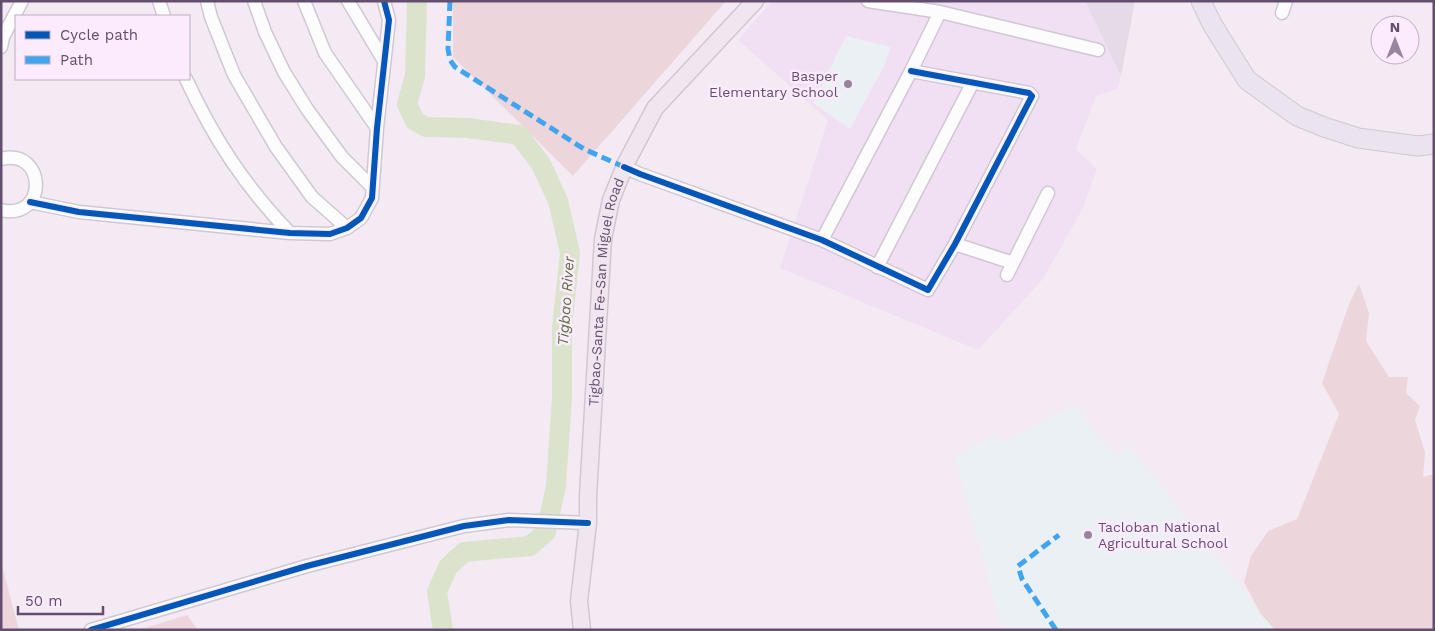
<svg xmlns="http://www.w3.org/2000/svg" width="1435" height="631" viewBox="0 0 1435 631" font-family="'Work Sans',sans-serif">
  <rect width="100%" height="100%" fill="#f4eaf4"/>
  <!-- residential -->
  <path fill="#f1e0f3" d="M 772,1 L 1085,1 L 1121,76 L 1118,89 L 1096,96 L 1076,149 L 1097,169 L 1083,208 L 1043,279 L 978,350 L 780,268 L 828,120 L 738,40 Z"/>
  <!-- industrial -->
  <path fill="#e5dbe6" d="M 1085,1 L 1135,1 L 1121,76 Z"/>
  <!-- education -->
  <path fill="#eaf0f4" d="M 846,36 L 891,47 L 884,66 L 850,129 L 813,103 Z
    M 1074,406 L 1115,456 L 1129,446 L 1275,630 L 1002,630 L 956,457 L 990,438 L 1003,442 Z"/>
  <!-- green -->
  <path fill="#ecd6dc" d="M 453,1 L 726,1 L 573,176 L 453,57 Z
    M 1359,284 L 1369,313 L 1366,341 L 1389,377 L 1408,377 L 1406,393 L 1420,406 L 1415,420 L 1425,452 L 1423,477 L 1434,474 L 1434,630 L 1275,630 L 1260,613 L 1244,582 L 1251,556 L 1268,531 L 1297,519 L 1339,414 L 1322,383 L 1349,304 Z
    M 1,562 L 19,630 L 1,630 Z
    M 187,615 L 198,630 L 138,630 Z"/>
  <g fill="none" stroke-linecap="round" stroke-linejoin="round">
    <!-- river -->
    <path stroke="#dbe3cd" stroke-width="20" d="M 417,1 L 415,76 L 407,104 L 415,121 L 426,127 L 468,128 L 519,135 L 541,164 L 558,201 L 570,253 L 562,327 L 562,396 L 556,486 L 546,532 L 530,546 L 464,552 L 448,567 L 437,592 L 443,630"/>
    <defs>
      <path id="minor" d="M 159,1 L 164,16
        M 207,1 L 211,17 L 234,75 L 276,147 L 312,197 L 347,228
        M 254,1 L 265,32 L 284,72 L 307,109 L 342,157 L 372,187
        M 304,1 L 325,53 L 377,128
        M 348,1 L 384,61
        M 868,1 L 940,12 L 1098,50
        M 1282,13 L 1286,1
        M 1,47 L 3,37 L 22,1
        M 186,79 C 214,139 244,185 290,233
        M 1,159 C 46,147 49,221 1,210
        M 624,167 L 640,174 L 822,240 L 928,290 L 955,244 L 1032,96 L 1029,93 L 911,71
        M 30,202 L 79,212 L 290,233 L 330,234 L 347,228 L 361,218 L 372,198 L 377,128 L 389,20 L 384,1
        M 822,240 L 911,71 L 940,12
        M 955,244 L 1013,263
        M 877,267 L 973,82
        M 1007,275 L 1048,193
        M 91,630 L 307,566 L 464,526 L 509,520 L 588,523"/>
      <g id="major">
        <path id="s1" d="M 582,630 L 579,601 L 588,523 L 588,496 L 603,239 L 611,200 L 626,163 L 655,108 L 755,1"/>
      </g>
      <path id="highway" d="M 1201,1 L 1212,24 L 1247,80 L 1297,116 L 1324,127 L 1358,138 L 1418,146 L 1434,144"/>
    </defs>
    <!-- minor casing -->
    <use href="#minor" stroke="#d0c7d3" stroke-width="15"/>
    <!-- major casing -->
    <use href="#major" stroke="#d0c7d3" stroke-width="19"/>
    <!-- highway casing -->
    <use href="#highway" stroke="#d0c7d3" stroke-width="21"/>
    <!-- minor -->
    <use href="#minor" stroke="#fdfcfd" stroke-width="12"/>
    <!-- major -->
    <use href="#major" stroke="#f0e6f0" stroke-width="16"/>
    <!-- highway -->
    <use href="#highway" stroke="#ebe4ef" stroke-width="19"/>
    <!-- quiet -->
    <path stroke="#41a4ee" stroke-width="5" stroke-dasharray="10 5" stroke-linecap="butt" d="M 450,1 L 448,49 L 450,60 L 455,67 L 584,149 L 624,167
      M 1056,630 L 1022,579 L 1018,566 L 1059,535"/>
    <defs>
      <path id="cycleway" d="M 624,167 L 640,174 L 822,240 L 928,290 L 955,244 L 1032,96 L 1029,93 L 911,71
        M 30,202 L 79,212 L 290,233 L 330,234 L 347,228 L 361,218 L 372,198 L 377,128 L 389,20 L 384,1
        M 91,630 L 307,566 L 464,526 L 509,520 L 588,523"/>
    </defs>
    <!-- cycleway casing -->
    <use href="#cycleway" stroke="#fbebfd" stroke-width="9"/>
    <!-- cycleway -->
    <use href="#cycleway" stroke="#0057b8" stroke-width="6"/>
  </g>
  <!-- markers -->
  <g fill="#96859e" stroke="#fbebfd" stroke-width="2">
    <circle cx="848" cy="84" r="5"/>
    <circle cx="1088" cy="535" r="5"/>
  </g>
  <g text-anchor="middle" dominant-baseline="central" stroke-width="5" stroke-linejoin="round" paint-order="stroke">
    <!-- poi labels -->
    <g font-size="14" fill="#644e6f" stroke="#fbebfd" text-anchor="end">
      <text x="838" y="76">Basper<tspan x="838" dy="16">Elementary School</tspan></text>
      <text x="1098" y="527" text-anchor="start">Tacloban National<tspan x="1098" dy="16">Agricultural School</tspan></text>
    </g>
    <!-- street labels -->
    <g font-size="14" fill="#644e6f" stroke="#fbebfd">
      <text stroke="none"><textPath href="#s1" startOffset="340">Tigbao-Santa Fe-San Miguel Road</textPath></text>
    </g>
    <!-- water labels -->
    <g font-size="15" font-style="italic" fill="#5d7243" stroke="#fbebfd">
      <text transform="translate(566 301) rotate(-86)">Tigbao River</text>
    </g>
  </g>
  <!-- border -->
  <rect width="1435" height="631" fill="none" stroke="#644e6f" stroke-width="5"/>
  <!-- legend -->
  <rect x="15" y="15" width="175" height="65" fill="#fbebfd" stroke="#bfacc4"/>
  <rect x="25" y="31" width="25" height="8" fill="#0057b8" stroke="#bfacc4"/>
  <text x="60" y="40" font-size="15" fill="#644e6f">Cycle path</text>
  <rect x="25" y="56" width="25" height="8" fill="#41a4ee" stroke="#bfacc4"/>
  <text x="60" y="65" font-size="15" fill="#644e6f">Path</text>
  <!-- north arrow -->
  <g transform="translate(1395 40)"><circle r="24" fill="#fbebfd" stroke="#bfacc4"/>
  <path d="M0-4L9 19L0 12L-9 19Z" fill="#96859e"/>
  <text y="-8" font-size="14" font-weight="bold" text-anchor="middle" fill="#644e6f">N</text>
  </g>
  <!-- scale -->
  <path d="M18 606v8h85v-8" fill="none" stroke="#644e6f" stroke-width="2.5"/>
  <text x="25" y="606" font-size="15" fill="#644e6f" stroke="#fbebfd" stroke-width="4" paint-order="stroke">50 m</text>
</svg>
